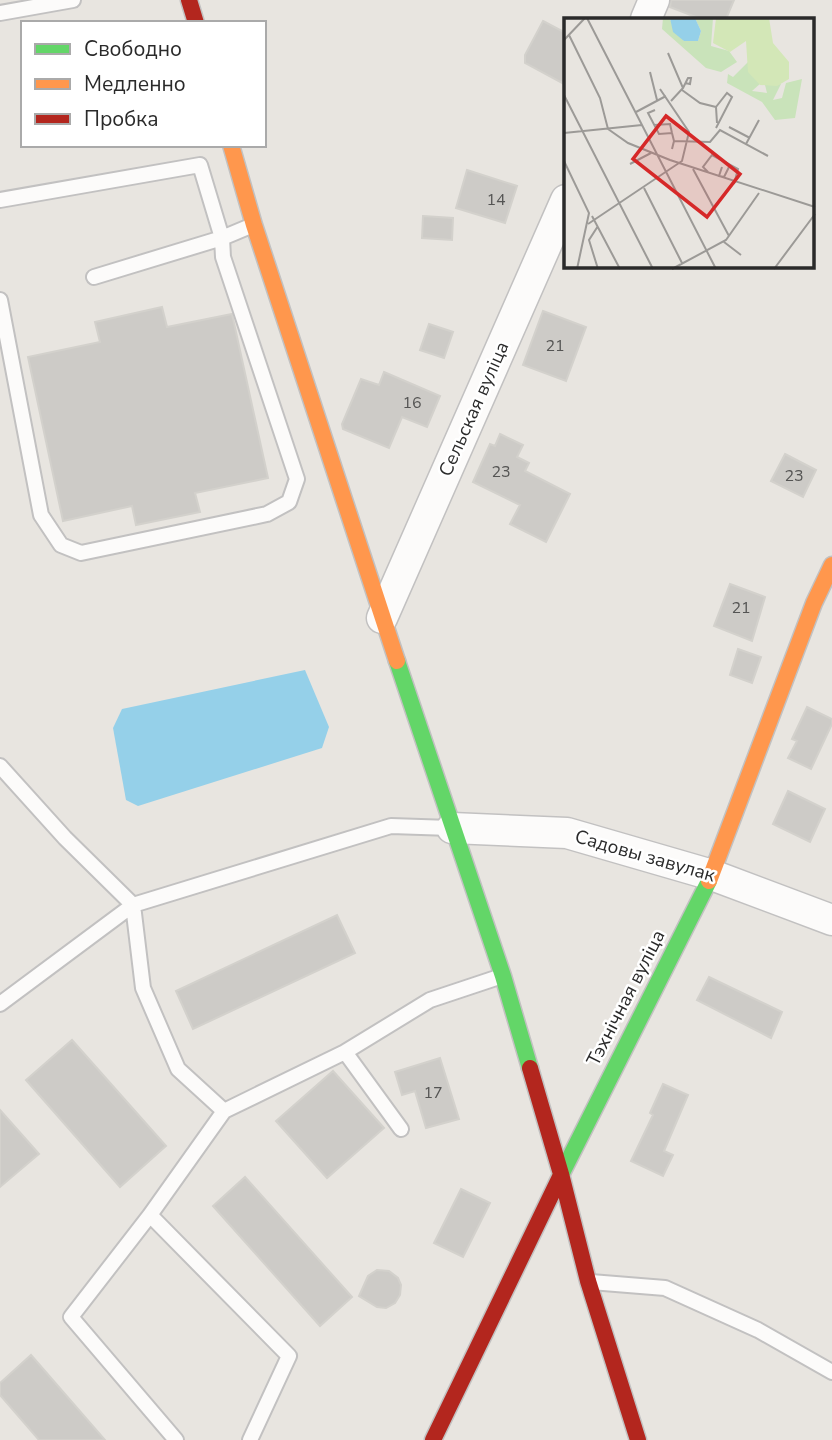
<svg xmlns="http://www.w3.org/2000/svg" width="832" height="1440" viewBox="0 0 832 1440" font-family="'Nunito Sans',sans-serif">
  <rect width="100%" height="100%" fill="#e8e5e0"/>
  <!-- water -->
  <path fill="#95d0e9" d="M 305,670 L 329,727 L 322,748 L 138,806 L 126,800 L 113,728 L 122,709 Z"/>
  <!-- building -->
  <path fill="#cdcbc7" stroke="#d3d1cc" stroke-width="2" d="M 671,0 L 734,0 L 726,19 L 701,19 L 670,7 Z
    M 543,21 L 566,33 L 566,85 L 525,63 L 525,55 Z
    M 467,170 L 517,186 L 505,223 L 456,208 Z
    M 423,216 L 453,218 L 452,240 L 422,238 Z
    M 162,307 L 167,327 L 232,314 L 268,478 L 195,493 L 200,512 L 136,525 L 132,506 L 63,521 L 28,357 L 100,342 L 95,322 Z
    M 543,311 L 586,327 L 566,381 L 523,365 Z
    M 429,324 L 453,332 L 444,358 L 420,350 Z
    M 384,372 L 440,396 L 427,427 L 402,417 L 389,448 L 343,429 L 342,424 L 361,379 L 379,385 Z
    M 500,434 L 523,445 L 517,457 L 529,463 L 525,471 L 570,494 L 546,542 L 510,524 L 520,505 L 473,482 L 490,444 L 495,446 Z
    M 785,454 L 816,470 L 803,497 L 771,481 Z
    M 730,584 L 765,597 L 752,641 L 714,626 Z
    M 738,649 L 761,657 L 752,683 L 730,675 Z
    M 807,707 L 832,719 L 832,724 L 811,769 L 788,758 L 797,741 L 792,739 Z
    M 788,791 L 825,809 L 810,842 L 773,824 Z
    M 337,915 L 355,953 L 193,1029 L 176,991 Z
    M 709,977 L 782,1012 L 771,1038 L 697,1000 Z
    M 72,1040 L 166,1146 L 120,1187 L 26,1080 Z
    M 440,1058 L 459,1119 L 426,1128 L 415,1091 L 402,1095 L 395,1072 Z
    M 333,1071 L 384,1128 L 327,1178 L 276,1121 Z
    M 663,1084 L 688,1095 L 664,1151 L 673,1155 L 663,1176 L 631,1161 L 653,1115 L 650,1113 Z
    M 0,1110 L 39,1154 L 0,1187 Z
    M 245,1177 L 352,1297 L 320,1326 L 213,1206 Z
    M 461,1189 L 490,1203 L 463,1257 L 434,1243 Z
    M 377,1270 L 389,1271 L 398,1278 L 401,1285 L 400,1295 L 395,1303 L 386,1308 L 377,1307 L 359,1296 L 368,1276 Z
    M 31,1355 L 105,1440 L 39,1440 L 0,1395 L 0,1383 Z"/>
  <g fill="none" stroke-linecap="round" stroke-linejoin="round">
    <defs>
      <path id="lane" d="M 0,13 L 73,0
        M 0,200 L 200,165 L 222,238 L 94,277
        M 0,300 L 41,515 L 61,545 L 81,553 L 267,514 L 289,502 L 297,479 L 223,257 L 222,238 L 253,225
        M 0,766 L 65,838 L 133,905 L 143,988 L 178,1069 L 224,1111 L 345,1052
        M 0,1004 L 133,905 L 391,826 L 451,828
        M 224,1111 L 150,1215 L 289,1356 L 250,1440
        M 401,1129 L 345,1052 L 430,1000 L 502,976
        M 150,1215 L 71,1317 L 176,1440
        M 591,1282 L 665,1288 L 758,1330 L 832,1372"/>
      <path id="street" d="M 646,19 L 654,0
        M 382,618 L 566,200
        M 452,828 L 567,833 L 712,875 L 832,920"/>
      <path id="fast" d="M 397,661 L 503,976 L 530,1068
        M 560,1177 L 709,881"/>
      <path id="slow" d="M 231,145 L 254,225 L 397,661
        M 709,881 L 814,603 L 832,565"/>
      <path id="jam" d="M 189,0 L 196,23
        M 530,1068 L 561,1174 L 588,1281 L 638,1440
        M 433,1440 L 560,1177"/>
    </defs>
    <!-- lane casing -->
    <use href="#lane" stroke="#c2c1c1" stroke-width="18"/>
    <!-- street casing -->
    <use href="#street" stroke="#c2c1c1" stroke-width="33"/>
    <!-- fast casing -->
    <use href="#fast" stroke="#c2c1c1" stroke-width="19"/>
    <!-- slow casing -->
    <use href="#slow" stroke="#c2c1c1" stroke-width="19"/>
    <!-- jam casing -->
    <use href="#jam" stroke="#c2c1c1" stroke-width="19"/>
    <!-- lane -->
    <use href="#lane" stroke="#fcfbfa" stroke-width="14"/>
    <!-- street -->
    <use href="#street" stroke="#fcfbfa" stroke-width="30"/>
    <!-- fast -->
    <use href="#fast" stroke="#63d668" stroke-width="16"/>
    <!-- slow -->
    <use href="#slow" stroke="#ff974d" stroke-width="16"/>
    <!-- jam -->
    <use href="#jam" stroke="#b3261e" stroke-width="16"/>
  </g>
  <g text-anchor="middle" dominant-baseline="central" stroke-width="5" stroke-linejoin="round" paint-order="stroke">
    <!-- number labels -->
    <g font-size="16" fill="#545453">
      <text x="496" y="200">14</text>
      <text x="555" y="346">21</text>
      <text x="412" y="403">16</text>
      <text x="501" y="472">23</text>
      <text x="794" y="476">23</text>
      <text x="741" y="608">21</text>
      <text x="433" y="1093">17</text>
    </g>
    <!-- street labels -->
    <g font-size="19" fill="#2a2a2a" stroke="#fff">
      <text transform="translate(474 409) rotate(-66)">Сельская вуліца</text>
      <text transform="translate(645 856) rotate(16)">Садовы завулак</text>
      <text transform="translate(626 998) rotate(-63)">Тэхнічная вуліца</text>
    </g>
  </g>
  <!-- overview -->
  <g transform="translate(564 18)">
    <rect width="250" height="250" fill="#e8e5e0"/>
    <path d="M 99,0 L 105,0 L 120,23 L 134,23 L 137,13 L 131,0 L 149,0 L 147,28 L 165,33 L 173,44 L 157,54 L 142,50 L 98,11 ZM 184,44 L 197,65 L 188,73 L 203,75 L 201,67 L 217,66 L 209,82 L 218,80 L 222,65 L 238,61 L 231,100 L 211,102 L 198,84 L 163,65 L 164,56 L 169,59 Z" fill="#c9e3ba"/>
    <path d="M 152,0 L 205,0 L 209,25 L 225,44 L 225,61 L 213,68 L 196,67 L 184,54 L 182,23 L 166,34 L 149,25 Z" fill="#d3e7b7"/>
    <path d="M 106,0 L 131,0 L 137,13 L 134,23 L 120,23 L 109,14 Z" fill="#95d0e9"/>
    <path fill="none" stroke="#9c9a97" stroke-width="2" d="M 23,0 L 152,251M 5,17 L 36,80 L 44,111M 0,22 L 21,0M 104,35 L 119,70 L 107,83M 86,54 L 93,82M 119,70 L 124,60 L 127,60 L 126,66 L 121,65M 118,72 L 136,85 L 152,89M 0,77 L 89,251M 91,92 L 84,95 L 95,116 L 108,115 L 110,123M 72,94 L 102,78M 90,107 L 106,106 L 108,115M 165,109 L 186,120M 152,110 L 168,79 L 163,75 L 152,89 L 153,105M 44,111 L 64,125 L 106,142 L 251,189M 0,115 L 78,107M 182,126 L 195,102M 108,131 L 110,123 L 146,124 L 156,112 L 204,138M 0,143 L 25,195 L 13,251M 66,146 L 87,135M 158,149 L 155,158 L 160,159 L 166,147M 129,151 L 165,218M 144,154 L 139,149 L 148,137 L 174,151 L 170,166M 80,170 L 118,245M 28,198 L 56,251M 24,206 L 118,143 L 125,114 L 96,71M 160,224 L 177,237M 34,251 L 25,222 L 34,208M 108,251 L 162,222 L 195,175M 210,251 L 251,196"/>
    <path fill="#d62828" fill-opacity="0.15" stroke="#d62828" stroke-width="3.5" d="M 102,98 L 176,156 L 143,199 L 69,141 Z"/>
    <rect width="250" height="250" fill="none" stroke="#2a2a2a" stroke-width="3.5"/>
  </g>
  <!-- legend -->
  <rect x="21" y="21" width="245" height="126" fill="#ffffff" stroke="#aaaaaa" stroke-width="2"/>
  <rect x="35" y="44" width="35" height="10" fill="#63d668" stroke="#aaaaaa" stroke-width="2"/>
  <text x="84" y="56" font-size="21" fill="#2a2a2a">Свободно</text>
  <rect x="35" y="79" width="35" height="10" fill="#ff974d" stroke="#aaaaaa" stroke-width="2"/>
  <text x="84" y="91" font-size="21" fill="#2a2a2a">Медленно</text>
  <rect x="35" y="114" width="35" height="10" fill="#b3261e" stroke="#aaaaaa" stroke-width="2"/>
  <text x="84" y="126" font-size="21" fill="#2a2a2a">Пробка</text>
</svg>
